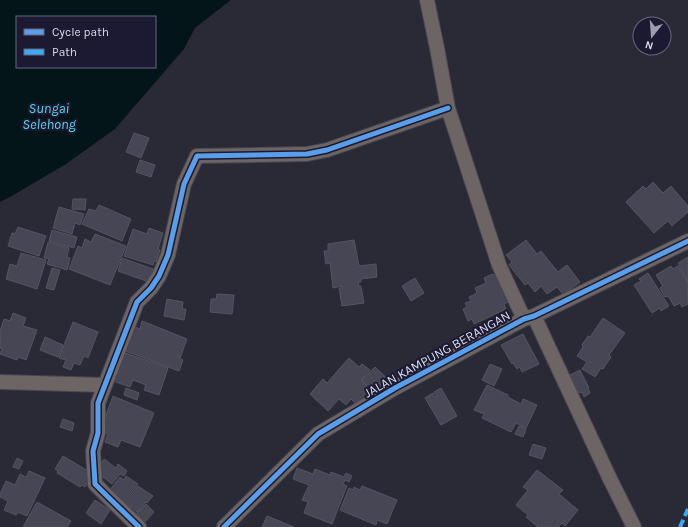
<svg xmlns="http://www.w3.org/2000/svg" width="688" height="527" viewBox="0 0 688 527" font-family="Karla,sans-serif">
  <rect width="100%" height="100%" fill="#2a2a37"/>
  <!-- water -->
  <path fill="#041519" fill-rule="evenodd" d="M 0,0 L 231,0 L 195,28 L 184,49 L 115,129 L 66,164 L 10,197 L 0,202 ZM 17,17 L 155,17 L 155,67 L 17,67 Z"/>
  <!-- building -->
  <path fill="#464655" stroke="#555561" d="M 134,133 L 149,138 L 141,158 L 126,152 Z
    M 140,160 L 155,165 L 151,177 L 136,172 Z
    M 653,182 L 663,193 L 671,186 L 688,206 L 688,212 L 672,226 L 668,221 L 654,233 L 626,202 L 643,186 L 646,189 Z
    M 73,199 L 86,199 L 85,210 L 72,209 Z
    M 99,205 L 131,219 L 122,241 L 82,224 L 89,209 L 96,211 Z
    M 59,207 L 84,214 L 80,225 L 75,223 L 72,234 L 53,228 Z
    M 18,227 L 46,236 L 39,256 L 8,246 L 12,233 L 15,234 Z
    M 149,228 L 163,233 L 158,249 L 160,250 L 156,262 L 154,261 L 153,265 L 124,256 L 133,229 L 147,234 Z
    M 52,230 L 77,237 L 74,248 L 49,241 Z
    M 95,234 L 126,246 L 110,285 L 69,269 L 78,246 L 82,248 L 85,239 L 91,242 Z
    M 354,240 L 359,266 L 376,264 L 377,277 L 361,279 L 361,282 L 358,282 L 359,286 L 361,286 L 364,303 L 342,306 L 339,288 L 342,288 L 342,286 L 333,288 L 330,263 L 326,264 L 324,251 L 328,251 L 328,244 Z
    M 526,240 L 537,254 L 541,251 L 558,272 L 567,265 L 580,282 L 563,294 L 557,287 L 547,294 L 541,286 L 535,292 L 528,283 L 525,285 L 509,265 L 512,262 L 506,255 Z
    M 48,242 L 69,248 L 67,257 L 70,258 L 67,270 L 47,264 L 49,259 L 44,258 Z
    M 21,253 L 46,260 L 37,289 L 6,279 L 10,264 L 17,266 Z
    M 688,257 L 688,282 L 678,263 Z
    M 122,258 L 153,269 L 149,282 L 118,271 Z
    M 671,266 L 673,269 L 678,266 L 688,283 L 688,304 L 682,307 L 680,303 L 674,306 L 668,296 L 665,297 L 660,288 L 663,286 L 656,275 Z
    M 52,268 L 60,270 L 54,290 L 46,288 Z
    M 648,273 L 669,306 L 661,311 L 660,308 L 652,313 L 634,285 L 641,281 L 639,279 Z
    M 492,274 L 493,275 L 495,274 L 508,302 L 504,304 L 506,309 L 474,324 L 472,319 L 468,321 L 463,309 L 467,307 L 465,303 L 471,301 L 469,297 L 477,293 L 475,288 L 486,283 L 484,278 Z
    M 415,278 L 424,293 L 411,301 L 402,286 Z
    M 217,294 L 234,295 L 232,314 L 210,312 L 211,299 L 216,299 Z
    M 167,299 L 183,302 L 182,309 L 186,309 L 184,320 L 164,316 Z
    M 13,313 L 26,318 L 23,326 L 37,330 L 26,360 L 18,357 L 17,360 L 0,354 L 2,349 L 0,348 L 0,331 L 4,319 L 10,321 Z
    M 603,318 L 625,333 L 609,355 L 611,357 L 603,369 L 601,368 L 595,377 L 582,369 L 587,362 L 577,356 L 583,347 L 582,345 L 588,336 L 590,337 Z
    M 142,321 L 187,339 L 180,358 L 183,360 L 179,371 L 123,350 L 135,327 L 140,329 Z
    M 73,322 L 98,332 L 88,358 L 84,356 L 80,365 L 74,363 L 71,370 L 63,367 L 66,360 L 59,358 Z
    M 523,334 L 539,364 L 522,372 L 520,367 L 517,369 L 513,363 L 512,364 L 501,345 Z
    M 45,337 L 63,345 L 58,357 L 40,350 Z
    M 123,352 L 168,368 L 159,395 L 144,390 L 146,385 L 133,380 L 130,387 L 113,381 Z
    M 349,358 L 359,367 L 362,364 L 370,370 L 361,380 L 367,386 L 363,389 L 368,393 L 357,405 L 351,399 L 346,405 L 339,399 L 328,411 L 310,394 L 323,379 L 327,383 Z
    M 490,364 L 502,369 L 494,386 L 482,380 Z
    M 375,367 L 389,380 L 376,393 L 362,380 Z
    M 580,370 L 589,388 L 588,388 L 590,393 L 584,397 L 582,392 L 579,393 L 570,375 Z
    M 487,385 L 508,395 L 508,397 L 521,404 L 523,399 L 537,405 L 526,428 L 516,423 L 511,432 L 482,418 L 484,414 L 474,410 Z
    M 126,388 L 139,393 L 137,400 L 124,395 Z
    M 441,388 L 457,416 L 441,425 L 425,398 L 433,393 L 435,397 L 437,396 L 434,392 Z
    M 113,396 L 154,413 L 140,447 L 121,440 L 118,447 L 105,442 L 108,434 L 101,431 L 107,416 L 106,415 Z
    M 63,419 L 74,423 L 72,431 L 60,427 Z
    M 519,426 L 526,429 L 523,437 L 515,434 Z
    M 533,444 L 546,448 L 542,459 L 529,455 Z
    M 63,456 L 93,474 L 85,487 L 82,485 L 80,487 L 57,473 L 58,471 L 55,469 Z
    M 17,458 L 23,461 L 19,469 L 13,467 Z
    M 104,459 L 116,468 L 118,464 L 127,471 L 124,476 L 120,474 L 112,484 L 95,471 Z
    M 297,468 L 313,474 L 315,469 L 330,475 L 331,472 L 344,477 L 346,473 L 352,476 L 349,482 L 345,480 L 343,484 L 347,486 L 332,524 L 304,513 L 308,502 L 302,500 L 309,485 L 293,479 Z
    M 537,470 L 563,490 L 559,494 L 578,510 L 565,526 L 562,523 L 558,527 L 538,527 L 526,517 L 528,515 L 516,505 L 528,490 L 523,487 Z
    M 29,471 L 45,478 L 27,516 L 18,512 L 16,515 L 4,510 L 8,501 L 0,497 L 0,494 L 6,481 L 15,485 L 20,474 L 26,477 Z
    M 126,476 L 138,484 L 124,502 L 109,491 L 120,477 L 124,480 Z
    M 138,486 L 153,496 L 147,503 L 146,502 L 137,512 L 125,503 Z
    M 362,486 L 397,500 L 387,524 L 377,520 L 376,525 L 340,510 L 349,488 L 353,490 L 354,487 L 360,490 Z
    M 95,500 L 110,510 L 101,524 L 86,513 Z
    M 37,502 L 71,521 L 67,527 L 23,527 Z
    M 146,504 L 154,512 L 145,522 L 136,514 Z
    M 267,516 L 294,527 L 262,527 Z"/>
  <g fill="none" stroke-linecap="round" stroke-linejoin="round">
    <defs>
      <path id="street" d="M 427,0 L 437,48 L 448,108 L 499,265 L 524,319
        M 534,316 L 610,479 L 634,527
        M 0,382 L 105,385
        M 139,527 L 105,494 L 95,484 L 93,451 L 98,433 L 98,403 L 137,302 L 151,288 L 159,276 L 168,255 L 184,184 L 197,156 L 307,154 L 327,150 L 448,108
        M 224,527 L 318,434 L 395,388 L 524,319 L 534,316 L 688,241"/>
    </defs>
    <!-- street casing -->
    <use href="#street" stroke="#474753" stroke-width="16"/>
    <!-- street -->
    <use href="#street" stroke="#6c6563" stroke-width="14"/>
    <!-- quiet -->
    <path stroke="#3fa9f5" stroke-width="4" stroke-dasharray="8 4" stroke-linecap="butt" d="M 680,527 L 688,509"/>
    <defs>
      <path id="cycleway" d="M 139,527 L 105,494 L 95,484 L 93,451 L 98,433 L 98,403 L 137,302 L 151,288 L 159,276 L 168,255 L 184,184 L 197,156 L 307,154 L 327,150 L 448,108
        M 224,527 L 318,434 L 395,388 L 524,319 L 534,316 L 688,241"/>
    </defs>
    <!-- cycleway casing -->
    <use href="#cycleway" stroke="#1b1a32" stroke-width="8"/>
    <!-- cycleway -->
    <use href="#cycleway" stroke="#5a9eea" stroke-width="5"/>
  </g>
  <g text-anchor="middle" dominant-baseline="central" stroke-width="4" stroke-linejoin="round" paint-order="stroke">
    <!-- street labels -->
    <g font-size="13" fill="#dadbec" stroke="#1b1a32">
      <text transform="translate(437 354) rotate(-29)">JALAN KAMPUNG BERANGAN</text>
    </g>
    <!-- water labels -->
    <g font-size="14" font-style="italic" fill="#5dd4e6" stroke="#1b1a32">
      <text x="49" y="108">Sungai<tspan x="49" dy="16">Selehong</tspan></text>
    </g>
  </g>
  <!-- legend -->
  <rect x="16" y="16" width="140" height="52" fill="#1b1a32" stroke="#67677c"/>
  <rect x="24" y="29" width="20" height="6" fill="#5a9eea" stroke="#67677c"/>
  <text x="52" y="36" font-size="12" fill="#dadbec">Cycle path</text>
  <rect x="24" y="49" width="20" height="6" fill="#3fa9f5" stroke="#67677c"/>
  <text x="52" y="56" font-size="12" fill="#dadbec">Path</text>
  <!-- north arrow -->
  <g transform="translate(652 36) rotate(197)"><circle r="19" fill="#1b1a32" stroke="#67677c"/>
  <path d="M0-3L7 15L0 10L-7 15Z" fill="#9c9dad"/>
  <text y="-6" font-size="11" font-weight="bold" text-anchor="middle" fill="#dadbec">N</text>
  </g>
</svg>
